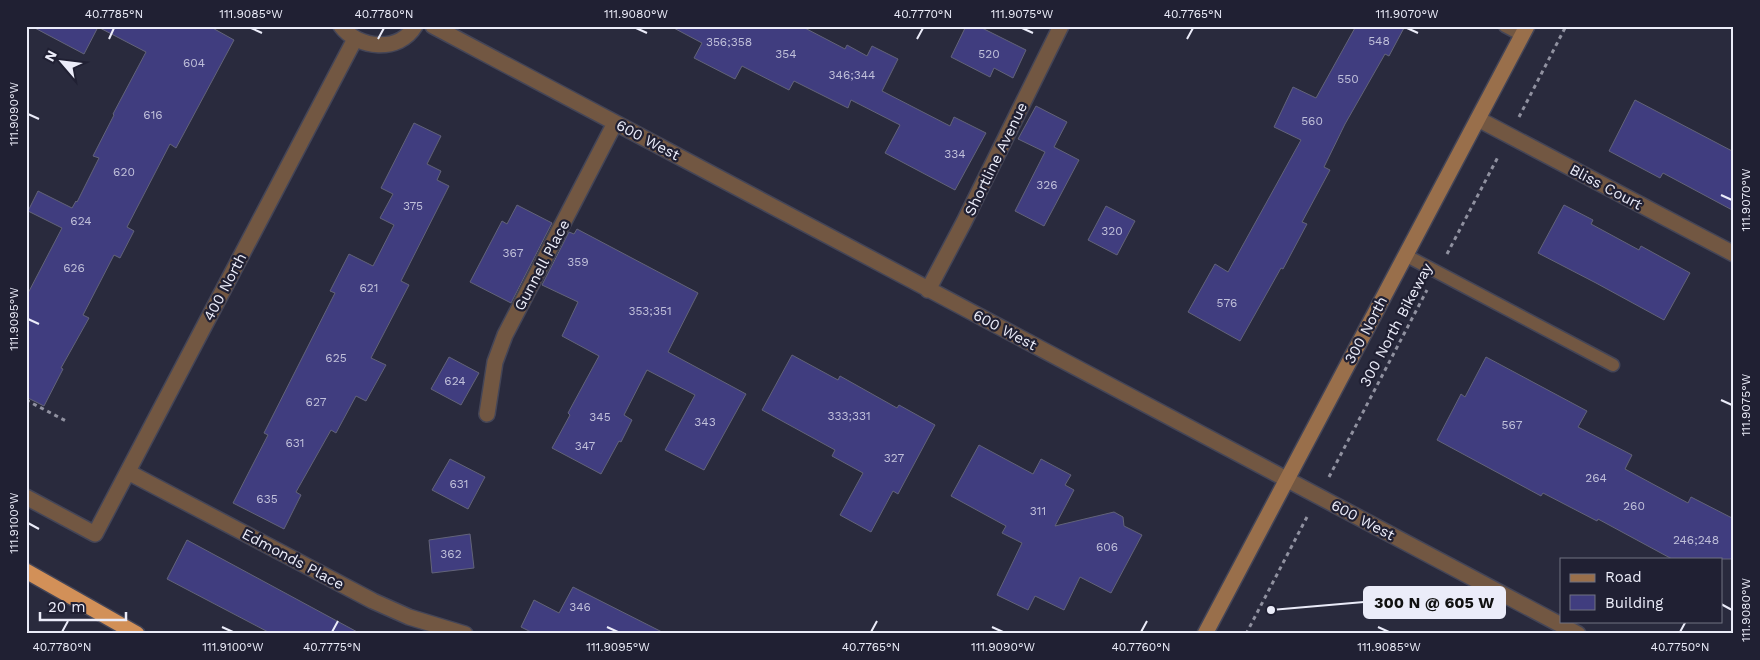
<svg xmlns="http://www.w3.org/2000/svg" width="1760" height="660" viewBox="0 0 1760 660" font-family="'Work Sans',sans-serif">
  <rect width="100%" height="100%" fill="#292a3d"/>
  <!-- building -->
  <path fill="#403d7f" stroke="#626379" d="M 31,26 L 209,26 L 234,40 L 176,148 L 170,144 L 127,227 L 134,231 L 120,258 L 114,255 L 83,315 L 89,318 L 61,368 L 63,369 L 44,406 L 26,397 L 26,297 L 62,228 L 28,211 L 38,191 L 72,208 L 76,201 L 77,202 L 99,158 L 93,156 L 114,115 L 113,114 L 146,52 L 98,27 L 84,54 Z
    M 670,26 L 801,26 L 845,49 L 847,45 L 867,56 L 872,46 L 898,59 L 882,91 L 950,126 L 954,117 L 986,133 L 955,190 L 885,153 L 900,125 L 851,100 L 848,108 L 794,81 L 789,90 L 742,66 L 735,79 L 694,58 L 702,43 Z
    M 966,26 L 978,26 L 1026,50 L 1013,78 L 994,68 L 990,77 L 951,57 Z
    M 1356,26 L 1405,26 L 1389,56 L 1385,54 L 1345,124 L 1324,167 L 1330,170 L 1302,222 L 1307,224 L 1283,269 L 1281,268 L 1240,341 L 1188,312 L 1215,264 L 1228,272 L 1301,140 L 1274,127 L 1293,87 L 1316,98 Z
    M 1635,100 L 1734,152 L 1734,211 L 1663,173 L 1660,178 L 1609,151 Z
    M 1036,106 L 1067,122 L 1054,147 L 1079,160 L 1044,226 L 1015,211 L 1045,152 L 1018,139 Z
    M 414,123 L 441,136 L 427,164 L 441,171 L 437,180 L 449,186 L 401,281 L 409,285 L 371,358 L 386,365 L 366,401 L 356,396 L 336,433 L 331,430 L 296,492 L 301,495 L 284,529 L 233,503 L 268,435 L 264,433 L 335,293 L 330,291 L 349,254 L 373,266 L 394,225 L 380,218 L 393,194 L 381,188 Z
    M 517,205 L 552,223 L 511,303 L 470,282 L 502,221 L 507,224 Z
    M 1564,205 L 1593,220 L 1591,224 L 1639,250 L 1641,246 L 1690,273 L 1664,320 L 1596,283 L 1538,253 Z
    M 1106,206 L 1135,221 L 1117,255 L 1088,240 Z
    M 577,229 L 698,293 L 668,352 L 746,394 L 704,470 L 665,450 L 695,395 L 647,370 L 624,415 L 632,420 L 621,442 L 619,441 L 601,474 L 552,448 L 570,415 L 568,413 L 599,356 L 562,336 L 578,302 L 542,285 L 569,232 L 574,234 Z
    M 792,355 L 838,380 L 840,376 L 897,408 L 899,405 L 935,425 L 898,494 L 893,491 L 871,532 L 840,515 L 863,473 L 832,456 L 835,450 L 762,410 Z
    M 449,357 L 479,373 L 461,405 L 431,389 Z
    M 1486,357 L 1587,411 L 1578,427 L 1632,455 L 1625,469 L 1688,503 L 1691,497 L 1734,519 L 1734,559 L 1672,559 L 1598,519 L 1597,521 L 1543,493 L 1541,496 L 1437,440 L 1461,394 L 1465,397 Z
    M 979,445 L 1033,474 L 1041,459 L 1071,475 L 1065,485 L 1074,490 L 1055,526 L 1114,512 L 1123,517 L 1124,526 L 1142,535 L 1111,593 L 1080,577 L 1064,610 L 1035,596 L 1028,610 L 997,595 L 1022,543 L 1002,533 L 1006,526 L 951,496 Z
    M 450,459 L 485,477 L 468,509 L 432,490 Z
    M 470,534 L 474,568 L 432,573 L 429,540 Z
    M 187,540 L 361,634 L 272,634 L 167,579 Z
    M 573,587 L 666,634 L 535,634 L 521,627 L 534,600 L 559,613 Z"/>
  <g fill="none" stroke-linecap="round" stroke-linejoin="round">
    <defs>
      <path id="lane" d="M 1505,26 L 1522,35
        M 1405,255 L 1613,365"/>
      <path id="street" d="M 341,26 C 358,49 399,53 415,26
        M 433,26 L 1578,634
        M 1478,119 L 1734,254
        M 928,290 L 964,222 L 1061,26
        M 487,414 L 495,362 L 505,335 L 615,123
        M 128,472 L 373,601 L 409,617 L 465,634
        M 26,497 L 95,534 L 355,39"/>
      <path id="secondary" d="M 1205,634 L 1527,26"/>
      <path id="highway" d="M 26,571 L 137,634"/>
    </defs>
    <!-- lane casing -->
    <use href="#lane" stroke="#444557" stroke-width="15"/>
    <!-- street casing -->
    <use href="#street" stroke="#444557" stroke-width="18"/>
    <!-- secondary casing -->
    <use href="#secondary" stroke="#444557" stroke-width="18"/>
    <!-- highway casing -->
    <use href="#highway" stroke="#444557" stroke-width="18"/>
    <!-- path -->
    <path stroke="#9091a0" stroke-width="3" stroke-dasharray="4 4" stroke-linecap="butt" d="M 1519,117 L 1566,26
      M 1447,254 L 1499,155
      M 26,400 L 66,421
      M 1329,477 L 1427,290
      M 1246,634 L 1308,515"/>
    <!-- lane -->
    <use href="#lane" stroke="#725742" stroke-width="12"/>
    <!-- street -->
    <use href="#street" stroke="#725742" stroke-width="15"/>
    <!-- secondary -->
    <use href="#secondary" stroke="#996f4b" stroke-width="15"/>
    <!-- highway -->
    <use href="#highway" stroke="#d29058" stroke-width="15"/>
  </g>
  <!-- ticks -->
  <path fill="none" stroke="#ebecf9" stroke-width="2" d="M 251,28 L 262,33M 636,28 L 647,33M 1022,28 L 1033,33M 1407,28 L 1418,33M 109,39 L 114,28M 378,39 L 384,28M 917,39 L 923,28M 1187,39 L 1193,28M 28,114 L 39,119M 1721,195 L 1732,200M 28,319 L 39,324M 1721,400 L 1732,405M 28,523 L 39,529M 1721,604 L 1732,610M 222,627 L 233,632M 607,627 L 618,632M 992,627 L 1003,632M 1378,627 L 1389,632M 62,632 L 68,621M 332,632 L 338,621M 871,632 L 877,621M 1141,632 L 1147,621M 1680,632 L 1686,621"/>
  <g text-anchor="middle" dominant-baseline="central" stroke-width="4.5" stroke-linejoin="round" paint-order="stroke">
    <!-- number labels -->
    <g font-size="12" fill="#c0c0da">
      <text x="1379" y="41">548</text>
      <text x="729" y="42">356;358</text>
      <text x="786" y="54">354</text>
      <text x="989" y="54">520</text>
      <text x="194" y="63">604</text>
      <text x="852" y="75">346;344</text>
      <text x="1348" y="79">550</text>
      <text x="153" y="115">616</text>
      <text x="1312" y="121">560</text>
      <text x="955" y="154">334</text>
      <text x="124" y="172">620</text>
      <text x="1047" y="185">326</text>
      <text x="413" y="206">375</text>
      <text x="81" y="221">624</text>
      <text x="1112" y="231">320</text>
      <text x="513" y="253">367</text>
      <text x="578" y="262">359</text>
      <text x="74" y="268">626</text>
      <text x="369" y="288">621</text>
      <text x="1227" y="303">576</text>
      <text x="650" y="311">353;351</text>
      <text x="336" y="358">625</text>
      <text x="455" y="381">624</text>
      <text x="316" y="402">627</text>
      <text x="849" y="416">333;331</text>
      <text x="600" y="417">345</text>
      <text x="705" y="422">343</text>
      <text x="1512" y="425">567</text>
      <text x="295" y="443">631</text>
      <text x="585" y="446">347</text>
      <text x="894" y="458">327</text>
      <text x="1596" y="478">264</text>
      <text x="459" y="484">631</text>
      <text x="267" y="499">635</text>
      <text x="1634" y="506">260</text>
      <text x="1038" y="511">311</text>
      <text x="1696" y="540">246;248</text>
      <text x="1107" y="547">606</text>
      <text x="451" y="554">362</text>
      <text x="580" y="607">346</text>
    </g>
    <!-- street labels -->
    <g font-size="15" fill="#ebecf9" stroke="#202033">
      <text transform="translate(648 140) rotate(28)">600 West</text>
      <text transform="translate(996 159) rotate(-64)">Shortline Avenue</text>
      <text transform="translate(1606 187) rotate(28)">Bliss Court</text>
      <text transform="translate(542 265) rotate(-62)">Gunnell Place</text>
      <text transform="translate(225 287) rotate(-62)">400 North</text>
      <text transform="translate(1396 325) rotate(-62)">300 North Bikeway</text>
      <text transform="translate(1005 330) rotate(28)">600 West</text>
      <text transform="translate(1366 330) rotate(-62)">300 North</text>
      <text transform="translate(1363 520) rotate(28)">600 West</text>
      <text transform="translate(293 559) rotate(28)">Edmonds Place</text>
    </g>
  </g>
  <!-- callouts -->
  <path fill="none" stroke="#ebecf9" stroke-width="2" d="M1271 610L1364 602"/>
  <circle fill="#ebecf9" stroke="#202033" stroke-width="2" cx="1271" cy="610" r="5"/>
  <rect fill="#ebecf9" stroke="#ebecf9" stroke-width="2" x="1364" y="587" width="141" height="31" rx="5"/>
  <g font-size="16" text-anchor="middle" font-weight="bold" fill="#111">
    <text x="1434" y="608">300 N @ 605 W</text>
  </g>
  <!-- border -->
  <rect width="1760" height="660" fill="none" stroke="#202033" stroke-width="55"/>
  <!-- legend -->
  <rect x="1560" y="558" width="162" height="65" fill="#202033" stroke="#717282"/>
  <rect x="1570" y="574" width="25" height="8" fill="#996f4b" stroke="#717282"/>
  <text x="1605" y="582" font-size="15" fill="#ebecf9">Road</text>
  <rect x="1570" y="595" width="25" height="15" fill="#403d7f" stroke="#717282"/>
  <text x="1605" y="608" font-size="15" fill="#ebecf9">Building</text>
  <!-- north arrow -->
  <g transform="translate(62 62) rotate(298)" stroke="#202033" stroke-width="4" paint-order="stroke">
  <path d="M0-4L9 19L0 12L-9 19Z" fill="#ebecf9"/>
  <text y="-8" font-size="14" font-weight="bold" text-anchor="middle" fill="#ebecf9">N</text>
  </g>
  <!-- scale -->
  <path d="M40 612v8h86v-8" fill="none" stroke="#ebecf9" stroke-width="2.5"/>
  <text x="48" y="612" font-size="15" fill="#ebecf9" stroke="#202033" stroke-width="4" paint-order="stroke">20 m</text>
  <rect x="28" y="28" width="1704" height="604" fill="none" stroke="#ebecf9" stroke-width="2"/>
  <g font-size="12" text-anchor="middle" fill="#ebecf9">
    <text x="114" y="18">40.7785°N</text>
    <text x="251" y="18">111.9085°W</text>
    <text x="384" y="18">40.7780°N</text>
    <text x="636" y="18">111.9080°W</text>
    <text x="923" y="18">40.7770°N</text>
    <text x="1022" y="18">111.9075°W</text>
    <text x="1193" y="18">40.7765°N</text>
    <text x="1407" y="18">111.9070°W</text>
    <text transform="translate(14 114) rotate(-90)" y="4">111.9090°W</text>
    <text transform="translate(1746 200) rotate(-90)" y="4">111.9070°W</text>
    <text transform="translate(14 319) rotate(-90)" y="4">111.9095°W</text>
    <text transform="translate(1746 405) rotate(-90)" y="4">111.9075°W</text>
    <text transform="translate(14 523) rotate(-90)" y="4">111.9100°W</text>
    <text transform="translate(1746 610) rotate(-90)" y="4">111.9080°W</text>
    <text x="62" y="651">40.7780°N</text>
    <text x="233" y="651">111.9100°W</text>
    <text x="332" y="651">40.7775°N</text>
    <text x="618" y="651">111.9095°W</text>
    <text x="871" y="651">40.7765°N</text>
    <text x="1003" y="651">111.9090°W</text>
    <text x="1141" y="651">40.7760°N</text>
    <text x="1389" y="651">111.9085°W</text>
    <text x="1680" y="651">40.7750°N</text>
  </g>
</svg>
